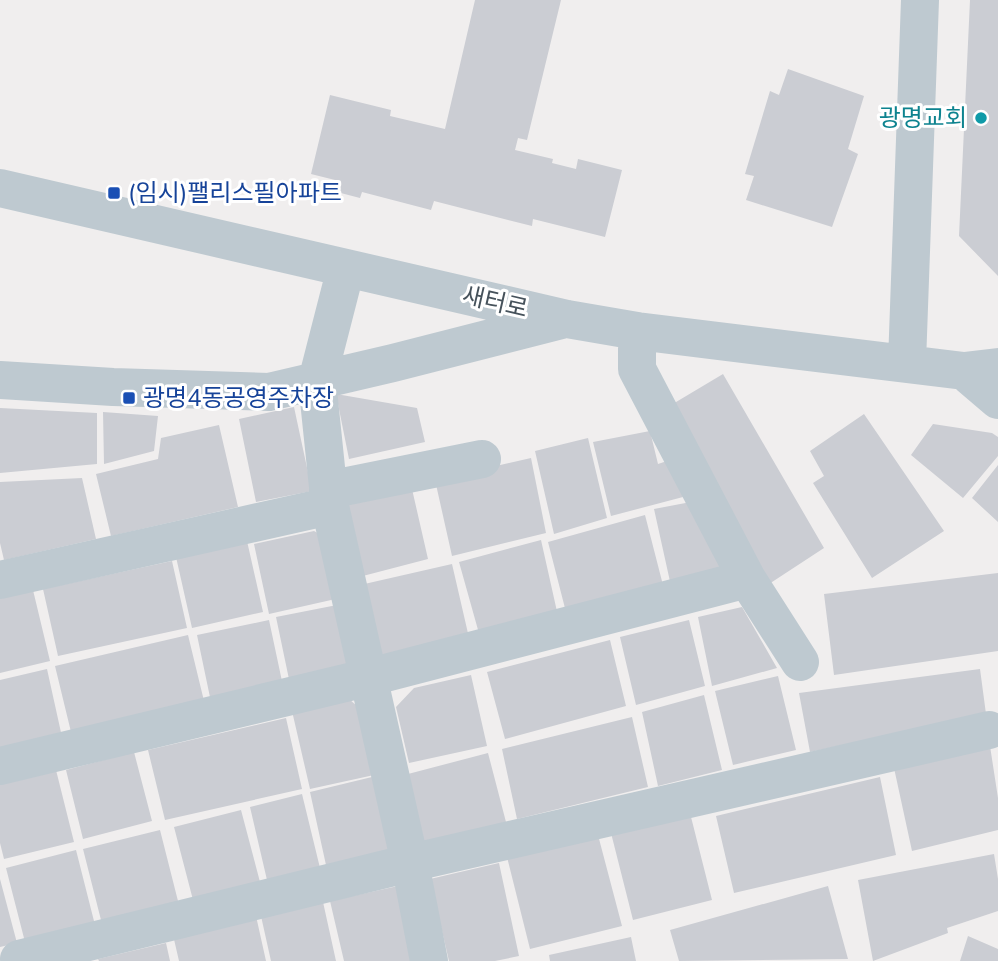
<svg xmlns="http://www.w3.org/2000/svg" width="998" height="961" viewBox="0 0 998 961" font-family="'Nunito Sans','Noto Sans KR',sans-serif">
  <rect width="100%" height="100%" fill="#f0eeee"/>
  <!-- building -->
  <path fill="#cbcdd3" d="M 475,0 L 561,0 L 527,140 L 518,138 L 515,150 L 553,159 L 552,163 L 576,169 L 578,159 L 622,170 L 605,237 L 533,219 L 532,226 L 434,201 L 431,210 L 362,192 L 360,198 L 333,191 L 335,180 L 311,174 L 330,95 L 391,110 L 390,116 L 445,129 Z
    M 970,0 L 998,0 L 998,276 L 959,236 Z
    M 788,69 L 864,96 L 848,149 L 858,154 L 832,227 L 746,200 L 754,176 L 745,174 L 770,91 L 779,95 Z
    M 723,374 L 824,548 L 769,584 L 666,408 Z
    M 336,394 L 417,408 L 425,442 L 349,459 Z
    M 294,407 L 312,491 L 256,502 L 239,419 Z
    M 0,408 L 97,413 L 97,464 L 0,473 Z
    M 103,412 L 158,416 L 154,451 L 104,464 Z
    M 864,414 L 944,531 L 872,578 L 813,483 L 824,476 L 810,451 Z
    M 933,424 L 992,433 L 998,437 L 998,456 L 963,498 L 911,455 Z
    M 219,425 L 238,507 L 111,536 L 96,474 L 158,459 L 161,438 Z
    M 650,431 L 658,464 L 673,459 L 683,497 L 611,516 L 593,442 Z
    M 588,438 L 607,518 L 554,534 L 535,451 Z
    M 531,458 L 546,533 L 452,556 L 435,480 Z
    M 998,465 L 998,522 L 972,498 Z
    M 82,478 L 96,539 L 4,560 L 0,543 L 0,482 Z
    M 412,489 L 428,559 L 359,577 L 342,505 Z
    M 696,501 L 727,564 L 671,586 L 654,509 Z
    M 645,515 L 664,589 L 567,616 L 548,542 Z
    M 314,531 L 327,538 L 340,598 L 269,614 L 254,544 Z
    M 541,540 L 558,616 L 480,637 L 459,562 Z
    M 247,541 L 263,612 L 192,628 L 176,557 Z
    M 172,561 L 187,628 L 58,656 L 43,589 Z
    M 452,564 L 470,642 L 394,662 L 376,651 L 360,585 Z
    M 998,573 L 998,651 L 834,675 L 824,594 Z
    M 33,590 L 50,661 L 0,673 L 0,598 Z
    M 337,605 L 351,671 L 290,684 L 276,617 Z
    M 742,607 L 777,668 L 712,686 L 698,617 Z
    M 269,620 L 283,686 L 211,702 L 197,635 Z
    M 689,620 L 705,686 L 636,705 L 620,637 Z
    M 188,635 L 204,701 L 71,732 L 55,666 Z
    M 610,640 L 626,706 L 505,739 L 487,672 Z
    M 47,669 L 62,737 L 0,751 L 0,680 Z
    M 980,669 L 986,714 L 810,752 L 799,693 Z
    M 471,675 L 487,746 L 409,763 L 396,707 L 414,688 Z
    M 778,676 L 796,750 L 733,765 L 715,691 Z
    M 704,695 L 722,770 L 658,786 L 642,712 Z
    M 348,698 L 359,708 L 374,775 L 310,789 L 292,711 Z
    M 632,717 L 648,787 L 517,819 L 502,749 Z
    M 286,718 L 302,789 L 165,820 L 148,750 Z
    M 990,746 L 998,798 L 998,830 L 912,851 L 894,768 Z
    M 134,752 L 152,821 L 83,839 L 66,770 Z
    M 488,753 L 506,822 L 422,844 L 408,774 Z
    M 55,766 L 74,842 L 4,859 L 0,843 L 0,780 Z
    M 372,777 L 389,852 L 326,865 L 310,792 Z
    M 880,777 L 896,855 L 734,893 L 716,816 Z
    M 302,794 L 320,868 L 267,880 L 250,807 Z
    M 241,810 L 260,882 L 193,900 L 174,827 Z
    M 690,813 L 712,900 L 633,920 L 611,833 Z
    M 160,830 L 179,905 L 102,924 L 83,849 Z
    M 598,835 L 622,926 L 530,949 L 507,857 Z
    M 76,850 L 95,925 L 25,942 L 6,868 Z
    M 994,854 L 998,879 L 998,911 L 947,928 L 948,933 L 873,961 L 858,880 Z
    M 499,863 L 519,956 L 495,961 L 449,961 L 430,879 Z
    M 0,879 L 17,943 L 0,947 Z
    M 398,886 L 414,961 L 344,961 L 330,901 Z
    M 828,886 L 848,959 L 679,961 L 670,930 Z
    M 323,902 L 336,961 L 271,961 L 261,916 Z
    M 256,916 L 266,961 L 179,961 L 173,935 Z
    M 968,936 L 998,949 L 998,961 L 960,961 Z
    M 631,937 L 636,961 L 550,961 L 549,955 Z
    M 166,943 L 170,961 L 99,961 L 98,959 Z"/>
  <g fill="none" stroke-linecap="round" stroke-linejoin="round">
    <!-- minor -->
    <path stroke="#bec9d0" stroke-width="38" d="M 0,188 L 567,319 L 637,331 L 964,371 L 998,367
      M 637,331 L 637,369 L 747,579
      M 907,363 L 920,0
      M 964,371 L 998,400
      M 0,380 L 113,387 L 269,392 L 393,363 L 561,320
      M 328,490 L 482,459
      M 330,506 L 317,381 L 346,268
      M 0,580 L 330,506 L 410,863 L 19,959
      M 0,766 L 370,677 L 747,579 L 800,662
      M 429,961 L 410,863 L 989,730"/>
  </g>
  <!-- markers -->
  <circle fill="#0f9aa8" stroke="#fff" stroke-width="2.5" cx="981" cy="118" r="7"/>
  <g fill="#1a4fb4" stroke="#fff" stroke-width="2.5">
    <rect x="107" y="186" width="14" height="14" rx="3.5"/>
    <rect x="122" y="391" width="14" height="14" rx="3.5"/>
  </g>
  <g text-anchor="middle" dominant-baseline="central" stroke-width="6" stroke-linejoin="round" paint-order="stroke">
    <!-- culture labels -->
    <g font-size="24" fill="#0d838f" stroke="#fff" text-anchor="end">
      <text x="967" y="118">광명교회</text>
    </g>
    <!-- transit labels -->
    <g font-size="24" fill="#164399" stroke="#fff" text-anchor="start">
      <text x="128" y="193">(임시)팰리스필아파트</text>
      <text x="143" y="398">광명4동공영주차장</text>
    </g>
    <!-- street labels -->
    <g font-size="24" fill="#46525b" stroke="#fff">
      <text transform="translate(495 302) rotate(13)">새터로</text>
    </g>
  </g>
</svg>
